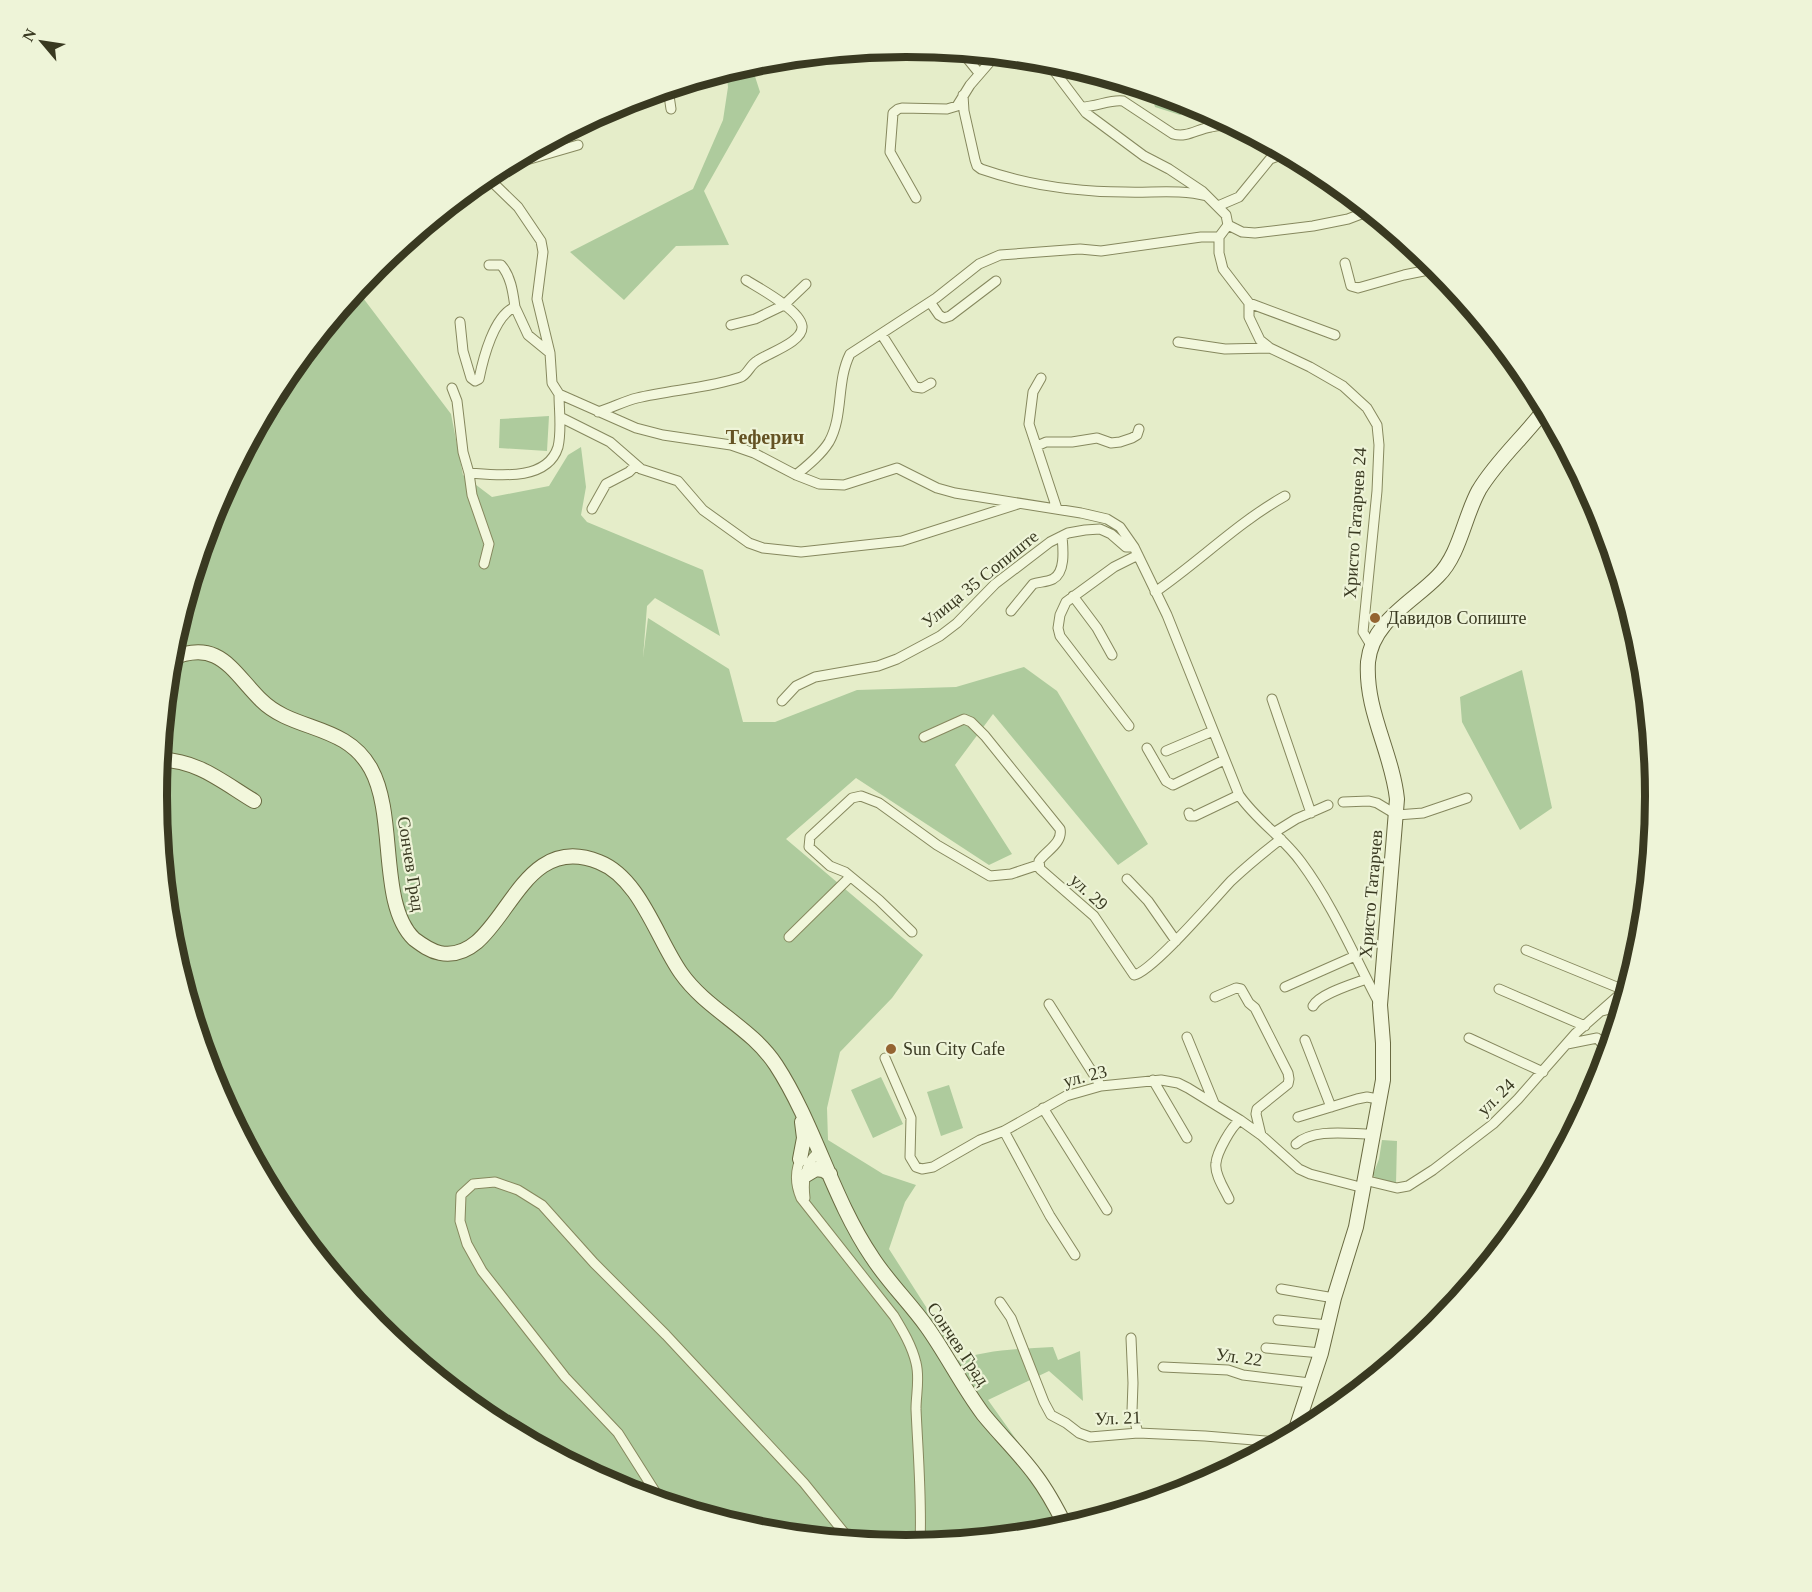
<svg xmlns="http://www.w3.org/2000/svg" width="1812" height="1592" viewBox="0 0 1812 1592" font-family="'Times New Roman',serif">
  <rect width="100%" height="100%" fill="#e5edc9"/>
  <!-- green -->
  <path fill="#aecb9d" d="M 751,64 L 760,92 L 704,191 L 729,245 L 676,246 L 624,300 L 570,252 L 693,189 L 723,120 L 728,87 L 726,71 Z
    M 1151,91 L 1193,104 L 1197,106 L 1180,115 L 1155,107 Z
    M 357,290 L 451,414 L 463,475 L 492,497 L 549,486 L 568,455 L 581,447 L 586,487 L 581,515 L 587,522 L 703,570 L 720,636 L 655,598 L 647,606 L 643,658 L 648,618 L 729,669 L 743,722 L 775,722 L 857,690 L 956,687 L 1024,667 L 1057,691 L 1148,844 L 1118,865 L 993,714 L 955,765 L 1012,854 L 989,865 L 856,778 L 786,839 L 923,955 L 892,998 L 840,1052 L 827,1108 L 828,1140 L 883,1174 L 916,1185 L 905,1202 L 889,1249 L 944,1335 L 954,1362 C 985,1349 1020,1349 1053,1347 L 1058,1360 L 1080,1351 L 1083,1401 L 1049,1371 L 988,1400 L 1038,1470 L 1057,1509 L 1053,1531 L 906,1545 L 759,1531 L 619,1488 L 489,1419 L 376,1326 L 283,1212 L 213,1083 L 171,942 L 157,796 L 171,649 L 214,509 L 283,379 Z
    M 549,416 L 547,451 L 499,448 L 500,419 Z
    M 1522,670 L 1552,808 L 1520,830 L 1462,722 L 1460,697 Z
    M 881,1077 L 903,1124 L 873,1138 L 851,1090 Z
    M 949,1085 L 963,1128 L 941,1136 L 927,1092 Z
    M 1382,1140 L 1397,1141 L 1396,1184 L 1377,1180 L 1373,1175 L 1379,1159 Z"/>
  <g fill="none" stroke-linecap="round" stroke-linejoin="round">
    <defs>
      <path id="street" d="M 962,52 L 979,73
        M 1032,59 L 1038,62 L 1047,62
        M 1046,60 L 1086,113 L 1144,156 L 1169,169 L 1202,191 L 1226,215 L 1228,225
        M 719,73 L 724,74 L 739,67
        M 668,89 L 671,109
        M 963,95 L 964,111 L 975,160 L 977,166 L 981,169 C 1027,185 1077,192 1125,192 C 1153,193 1180,189 1207,196
        M 1082,107 C 1096,107 1111,99 1123,101 L 1173,134 C 1187,138 1197,129 1211,127 C 1220,125 1227,125 1236,127
        M 499,168 L 578,145
        M 486,176 L 518,207 L 541,241 L 543,252 L 537,299 L 550,353 L 552,383 L 559,394 L 636,428 L 663,435 L 731,445 L 754,453 L 796,475 L 819,484 L 844,485 L 897,468 L 937,488 L 955,493 L 1081,513 L 1107,519 L 1120,527 L 1134,547 L 1167,615 L 1239,795 C 1257,821 1283,837 1301,862 C 1333,905 1354,956 1379,1003
        M 916,198 L 890,152 L 893,113 L 898,109 L 902,108 L 947,109 L 957,106 L 970,85 L 996,55
        M 1218,206 L 1239,197 L 1270,159 L 1286,153
        M 1228,225 L 1219,237 L 1219,253 L 1223,269 L 1249,303 L 1249,317 L 1260,340 L 1270,348 L 1310,367 L 1343,386 L 1367,408 L 1377,425 L 1379,445 L 1377,491 L 1363,632 L 1372,647
        M 1228,225 L 1242,232 L 1255,233 L 1313,226 L 1348,219 L 1369,211
        M 1345,263 L 1351,286 L 1358,288 L 1404,275 L 1438,268
        M 489,265 L 501,265 C 511,276 513,293 515,307
        M 930,302 L 939,315 L 944,318 L 950,316 L 996,281
        M 1249,303 L 1335,335
        M 460,322 L 463,351 L 471,378 L 475,381 L 479,379 C 483,359 494,315 515,307 L 528,335 L 550,353
        M 731,325 L 755,319 L 784,305 L 806,284
        M 882,335 L 915,387 L 922,388 L 931,383
        M 1178,342 L 1225,349 L 1270,348
        M 1041,378 L 1033,392 L 1029,424 L 1057,509
        M 452,388 L 457,401 L 463,452 L 469,473 L 472,495 L 489,544 L 484,564
        M 598,412 C 612,408 624,401 637,398 C 670,390 710,388 741,377 C 748,374 750,365 757,361 C 768,353 804,342 802,326 C 800,310 759,288 746,280
        M 560,417 L 610,442 L 641,469 L 678,481 L 703,510 L 749,543 L 763,548 L 801,552 L 902,541 L 1018,504
        M 1037,446 L 1046,442 L 1072,442 L 1097,438 L 1111,443 L 1120,442 L 1132,438 L 1137,435 L 1139,429
        M 469,473 C 497,475 547,482 558,447 C 562,430 559,411 559,394
        M 796,475 C 807,466 821,455 829,442 C 844,415 836,382 850,354 L 936,298 L 979,264 L 1000,255 L 1080,249 L 1101,251 L 1201,237 L 1219,237
        M 592,509 L 606,484 L 629,472 L 635,466
        M 1155,592 C 1200,561 1237,523 1285,496
        M 1073,596 L 1097,628 L 1112,655
        M 1011,611 L 1033,584 C 1039,582 1047,582 1053,579 C 1066,572 1063,548 1062,536
        M 1272,699 L 1311,813
        M 782,701 L 796,686 L 815,677 L 878,666 L 897,659 L 940,636 L 957,623 L 995,584 L 1050,542 L 1068,533 L 1085,530 L 1100,529 L 1111,534 L 1126,547 L 1134,547
        M 1129,726 L 1060,636 L 1058,628 L 1060,615 L 1066,602 L 1114,567 L 1138,555
        M 924,737 L 964,719 L 971,722 L 985,736 L 1060,829 C 1063,843 1046,851 1039,861 L 1040,869 L 1094,916 L 1134,975 C 1152,972 1215,898 1231,881 C 1247,866 1264,852 1281,839
        M 1147,748 L 1166,781 L 1173,785 L 1224,760
        M 1166,751 L 1213,731
        M 1343,802 L 1369,801 L 1377,803 L 1397,815 L 1423,813 L 1467,798
        M 1189,813 L 1190,816 L 1195,816 L 1239,795
        M 1275,832 L 1296,819 L 1328,805
        M 1127,879 L 1148,901 L 1176,941
        M 912,932 L 879,900 L 845,872 L 830,866 L 809,847 L 810,837 L 852,798 L 861,796 L 879,803 L 937,845 L 990,876 L 1011,874 L 1038,865
        M 789,937 L 850,877
        M 1526,950 L 1624,990
        M 1285,987 L 1355,956
        M 1499,989 L 1585,1026
        M 1215,997 L 1236,988 L 1241,989 L 1249,1003 L 1255,1008 L 1288,1073 L 1289,1079 L 1288,1084 L 1257,1109 L 1256,1114 L 1261,1135
        M 1049,1004 L 1101,1086
        M 1313,1006 C 1319,994 1353,984 1366,979
        M 1602,1011 L 1622,1006
        M 1187,1037 L 1214,1103
        M 1469,1038 L 1543,1072
        M 1305,1040 L 1331,1107
        M 1567,1044 L 1597,1038 L 1608,1050
        M 885,1058 L 911,1118 L 910,1157 L 916,1167 L 922,1169 L 933,1167 L 980,1140 L 1004,1131 L 1066,1096 L 1101,1086 L 1161,1080 L 1178,1083 L 1188,1088 L 1240,1120 L 1261,1135 L 1299,1169 L 1310,1174 L 1364,1188
        M 1153,1080 L 1187,1138
        M 1043,1108 L 1107,1210
        M 1298,1117 L 1357,1099 L 1367,1097 L 1378,1099
        M 1004,1131 L 1050,1216 L 1075,1255
        M 1296,1144 C 1314,1128 1348,1134 1372,1134
        M 802,1156 C 795,1169 795,1184 801,1198 L 894,1316 C 903,1331 912,1346 916,1363 C 920,1378 916,1394 916,1409 C 918,1454 922,1499 920,1544
        M 1364,1180 L 1397,1188 L 1408,1186 L 1433,1170 L 1493,1124 L 1518,1099 L 1576,1033 L 1628,987
        M 805,1198 C 803,1181 805,1162 820,1151
        M 1229,1199 C 1225,1190 1214,1174 1216,1163 C 1217,1152 1231,1127 1240,1120
        M 1281,1289 L 1334,1298
        M 1000,1302 L 1011,1318 L 1044,1402 L 1051,1415 L 1066,1423 L 1079,1433 L 1090,1437 L 1138,1433 L 1205,1436 L 1279,1442
        M 1278,1320 L 1328,1325
        M 1131,1338 L 1133,1383 L 1132,1411 L 1138,1433
        M 1266,1348 L 1321,1353
        M 1163,1367 L 1228,1370 L 1243,1375 L 1310,1383
        M 661,1501 L 618,1433 L 565,1377 L 482,1271 L 467,1244 L 460,1221 L 461,1195 L 473,1184 L 495,1182 L 518,1190 L 542,1205 L 594,1263 L 666,1335 L 804,1483 L 850,1540"/>
      <path id="secondary" d="M 170,659 C 219,638 231,670 261,700 C 293,732 346,723 371,769 C 397,816 378,904 414,939 C 422,945 430,951 440,953 C 505,965 513,827 599,862 C 640,878 657,939 681,973 C 707,1010 751,1027 776,1065 C 815,1125 832,1198 872,1257 C 888,1282 910,1303 927,1327 C 947,1355 962,1386 983,1414 C 1000,1435 1020,1454 1036,1476 C 1048,1492 1057,1509 1066,1527
        M 160,760 C 196,759 224,783 254,801
        M 800,1159 L 804,1138 L 802,1122
        M 806,1175 L 816,1169 L 823,1170 L 830,1174
        M 1294,1435 L 1321,1353 L 1334,1298 L 1356,1227 L 1383,1080 L 1383,1043 L 1380,1005 L 1397,799 C 1392,752 1365,711 1368,662 C 1372,621 1413,602 1438,576 C 1460,554 1464,517 1479,490 C 1497,460 1524,437 1545,409"/>
    </defs>
    <!-- street casing -->
    <use href="#street" stroke="#86885e" stroke-width="11"/>
    <!-- secondary casing -->
    <use href="#secondary" stroke="#696a41" stroke-width="16"/>
    <!-- street -->
    <use href="#street" stroke="#f2f7dc" stroke-width="9"/>
    <!-- secondary -->
    <use href="#secondary" stroke="#f2f7dc" stroke-width="14"/>
  </g>
  <!-- markers -->
  <g fill="#946431" stroke="#eef4d8" stroke-width="2">
    <circle cx="1375" cy="618" r="6"/>
    <circle cx="891" cy="1049" r="6"/>
  </g>
  <g text-anchor="middle" dominant-baseline="central" stroke-width="4.5" stroke-linejoin="round" paint-order="stroke">
    <!-- street labels -->
    <g font-size="18" fill="#393921" stroke="#eef4d8">
      <text transform="translate(1355 523) rotate(-86)">Христо Татарчев 24</text>
      <text transform="translate(980 579) rotate(-39)">Улица 35 Сопиште</text>
      <text transform="translate(411 864) rotate(81)">Сончев Град</text>
      <text transform="translate(1089 892) rotate(43)">ул. 29</text>
      <text transform="translate(1371 894) rotate(-85)">Христо Татарчев</text>
      <text transform="translate(1085 1076) rotate(-14)">ул. 23</text>
      <text transform="translate(1496 1097) rotate(-44)">ул. 24</text>
      <text transform="translate(958 1344) rotate(56)">Сончев Град</text>
      <text transform="translate(1239 1357) rotate(8)">Ул. 22</text>
      <text transform="translate(1118 1418) rotate(-2)">Ул. 21</text>
    </g>
    <!-- poi labels -->
    <g font-size="18" fill="#393921" stroke="#eef4d8" text-anchor="start">
      <text x="1387" y="618">Давидов Сопиште</text>
      <text x="903" y="1049">Sun City Cafe</text>
    </g>
    <!-- neighbourhood labels -->
    <g font-size="20" font-weight="bold" fill="#645223" stroke="#eef4d8">
      <text x="765" y="437">Теферич</text>
    </g>
  </g>
  <!-- crop -->
  <path d="M0 0H1812V1592H0ZM167 796a739 739 0 1 1 1478 0a739 739 0 1 1-1478 0Z" fill="#eef4d8" fill-rule="evenodd"/>
  <path fill="none" stroke="#393921" stroke-width="8" d="M167 796a739 739 0 1 1 1478 0a739 739 0 1 1-1478 0Z"/>
  <!-- north arrow -->
  <g transform="translate(42 42) rotate(299)" stroke="#eef4d8" stroke-width="4.5" paint-order="stroke">
  <path d="M0-4.5L10 22L0 15L-10 22Z" fill="#393921"/>
  <text y="-9" font-size="16" font-weight="bold" text-anchor="middle" fill="#393921">N</text>
  </g>
</svg>
